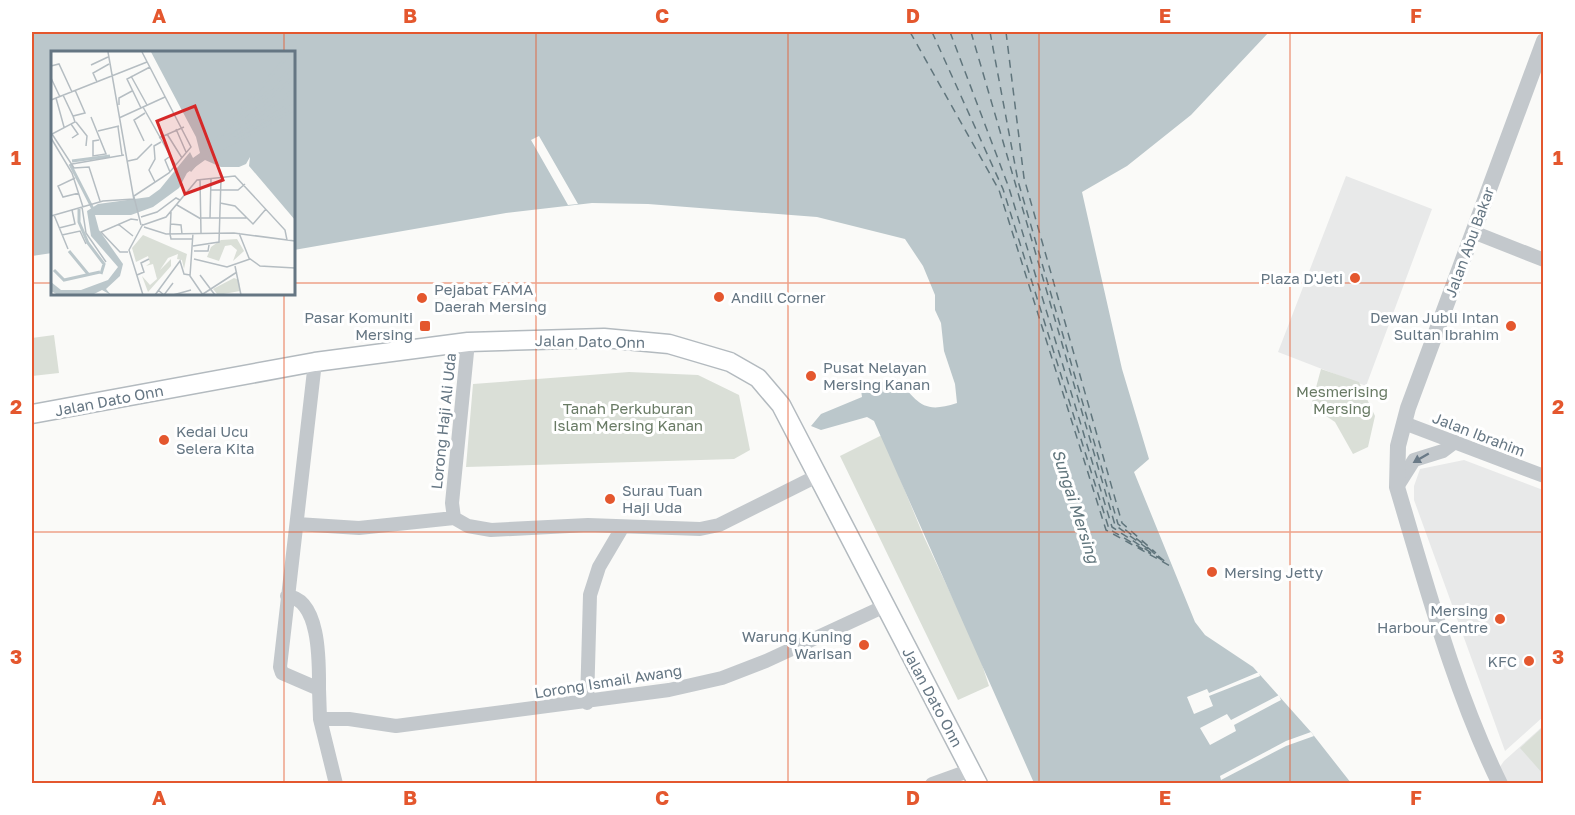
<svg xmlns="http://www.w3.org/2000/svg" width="1575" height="815" viewBox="0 0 1575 815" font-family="'Golos Text',sans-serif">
  <rect width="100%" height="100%" fill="#fafaf8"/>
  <!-- built -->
  <path fill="#e8e9e9" d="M 1346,176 L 1432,209 L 1366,386 L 1278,352 Z
    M 1464,460 L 1543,490 L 1543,717 L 1505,751 L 1414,500 L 1414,486 L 1420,469 Z
    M 1543,726 L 1543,783 L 1488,784 L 1504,761 Z"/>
  <!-- green -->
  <path fill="#dadfd7" d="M 54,335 L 59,373 L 32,376 L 32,338 Z
    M 1321,369 L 1359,382 L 1375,416 L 1368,447 L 1353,454 L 1335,422 L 1311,406 Z
    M 629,372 L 698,375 L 739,395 L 750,450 L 734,459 L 466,467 L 473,384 Z
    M 882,435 L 924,537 L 978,652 L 989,686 L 958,700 L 840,456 Z
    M 1543,727 L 1543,774 L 1520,748 Z"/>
  <!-- water -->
  <path fill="#bbc7cb" d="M 32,32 L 1269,32 L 1191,115 L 1127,166 L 1082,192 L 1122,369 L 1149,459 L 1134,472 L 1195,622 L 1205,635 L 1253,667 L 1311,732 L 1351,783 L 1034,783 L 874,421 L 867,417 L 821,430 L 811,426 L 821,414 L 862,397 L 861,390 L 895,377 C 918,401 921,415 957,403 L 955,384 L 944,351 L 941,323 L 935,310 L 935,295 L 923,266 L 905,239 L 817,217 L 648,204 L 592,203 L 506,213 L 294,250 L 294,52 L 52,52 L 52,253 L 32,256 Z"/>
  <!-- pier -->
  <path fill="#fafaf8" d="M 539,136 L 578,204 L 568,205 L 531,140 Z
    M 1259,672 L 1260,676 L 1209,696 L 1213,706 L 1194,714 L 1187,697 L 1207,689 L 1209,693 Z
    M 1279,695 L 1281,700 L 1234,725 L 1236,731 L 1210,745 L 1200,728 L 1227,714 L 1231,720 Z
    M 1311,732 L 1314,736 L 1286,746 L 1221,780 L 1220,776 L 1286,741 Z"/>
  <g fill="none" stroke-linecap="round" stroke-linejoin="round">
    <!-- ferry -->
    <path stroke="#60757c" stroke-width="1.5" stroke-dasharray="8 6" stroke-linecap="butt" d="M 910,32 L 999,190 L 1106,530 L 1172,567
      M 932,32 L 1003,189 L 1109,529 L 1151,554
      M 950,32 L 1009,188 L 1112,527 L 1162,560
      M 971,32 L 1115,525 L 1155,554
      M 990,32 L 1018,181 L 1118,524 L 1167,563
      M 1006,32 L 1024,178 L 1122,523 L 1156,553"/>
    <defs>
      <path id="secondary" d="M 32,414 L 315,362 L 468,342 L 604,338 L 669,344 L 730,362 L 758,378 L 781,405 L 978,784"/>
    </defs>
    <!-- secondary casing -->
    <use href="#secondary" stroke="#b3babf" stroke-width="21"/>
    <!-- minor -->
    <path stroke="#c3c8cc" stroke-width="14" d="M 1473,232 L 1544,260
      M 468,342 L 452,503 L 454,518 L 468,526 L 491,530 L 588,525 L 700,529 L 719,525 L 819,475
      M 315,362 L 280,667 L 282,673 L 319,689 L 320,719 L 336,784
      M 1404,423 L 1544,476
      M 1397,487 L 1414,460 L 1443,451 L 1455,442
      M 297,524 L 359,528 L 454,518
      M 287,596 C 321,599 319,665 319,689
      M 587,703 L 590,595 L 599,567 L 622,528
      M 320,719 L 349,719 L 396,726 L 669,690 L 722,678 L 766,661 L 885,606
      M 932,784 L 971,770"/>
    <!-- tertiary -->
    <path stroke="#c3c8cc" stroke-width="16" d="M 1500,784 C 1454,690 1427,587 1397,487 L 1398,446 L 1408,408 L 1544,41"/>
    <!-- secondary -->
    <use href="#secondary" stroke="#fff" stroke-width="18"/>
  </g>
  <!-- one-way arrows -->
  <defs><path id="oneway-solid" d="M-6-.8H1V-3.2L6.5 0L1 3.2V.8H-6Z" transform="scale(1.5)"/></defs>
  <use fill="#6a7a87" href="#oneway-solid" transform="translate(1421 458) rotate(150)"/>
  <!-- grid -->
  <path fill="none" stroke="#e4572e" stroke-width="1.5" stroke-opacity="0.55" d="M 284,32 L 284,52M 536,32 L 536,784M 788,32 L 788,784M 1039,32 L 1039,784M 1290,32 L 1290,784M 32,283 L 52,283M 294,283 L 1544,283M 284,294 L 284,784M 32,532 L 1544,532"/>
  <!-- markers -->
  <g fill="#e4572e" stroke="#fff" stroke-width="2">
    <circle cx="1355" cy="278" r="6"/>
    <circle cx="719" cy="297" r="6"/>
    <circle cx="422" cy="298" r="6"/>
    <rect x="419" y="320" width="12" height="12" rx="3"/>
    <circle cx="1511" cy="326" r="6"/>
    <circle cx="811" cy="376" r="6"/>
    <circle cx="164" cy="440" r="6"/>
    <circle cx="610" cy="499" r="6"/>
    <circle cx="1212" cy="572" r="6"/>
    <circle cx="1500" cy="619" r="6"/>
    <circle cx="864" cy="645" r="6"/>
    <circle cx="1529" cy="661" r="6"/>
  </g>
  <g text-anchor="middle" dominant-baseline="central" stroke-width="6" stroke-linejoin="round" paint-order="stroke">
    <!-- street labels -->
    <g font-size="15" fill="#657683" stroke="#fff">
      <text transform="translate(1469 242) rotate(-70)">Jalan Abu Bakar</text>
      <text transform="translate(590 341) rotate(1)">Jalan Dato Onn</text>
      <text transform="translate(109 400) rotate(-11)">Jalan Dato Onn</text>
      <text transform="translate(443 421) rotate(-84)">Lorong Haji Ali Uda</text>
      <text transform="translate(1479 434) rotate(21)">Jalan Ibrahim</text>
      <text transform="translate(608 681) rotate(-9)">Lorong Ismail Awang</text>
      <text transform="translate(933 697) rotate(62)">Jalan Dato Onn</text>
    </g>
    <!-- poi labels -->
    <g font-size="15" fill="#657683" stroke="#fff" text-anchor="end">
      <text x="1343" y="278">Plaza D'Jeti</text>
      <text x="434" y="289" text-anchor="start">Pejabat FAMA<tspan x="434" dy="17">Daerah Mersing</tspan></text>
      <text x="731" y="297" text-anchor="start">Andill Corner</text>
      <text x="413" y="317">Pasar Komuniti<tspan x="413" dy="17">Mersing</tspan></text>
      <text x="1499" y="317">Dewan Jubli Intan<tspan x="1499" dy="17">Sultan Ibrahim</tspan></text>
      <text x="823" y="367" text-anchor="start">Pusat Nelayan<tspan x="823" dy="17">Mersing Kanan</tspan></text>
      <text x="176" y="431" text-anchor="start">Kedai Ucu<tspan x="176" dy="17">Selera Kita</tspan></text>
      <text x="622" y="490" text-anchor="start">Surau Tuan<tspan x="622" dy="17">Haji Uda</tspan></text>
      <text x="1224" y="572" text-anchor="start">Mersing Jetty</text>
      <text x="1488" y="610">Mersing<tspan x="1488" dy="17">Harbour Centre</tspan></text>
      <text x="852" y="636">Warung Kuning<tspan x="852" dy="17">Warisan</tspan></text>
      <text x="1517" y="661">KFC</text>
    </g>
    <!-- park labels -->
    <g font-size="15" fill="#687a64" stroke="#fff">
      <text x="1342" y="391">Mesmerising<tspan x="1342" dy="17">Mersing</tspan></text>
      <text x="628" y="408">Tanah Perkuburan<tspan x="628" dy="17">Islam Mersing Kanan</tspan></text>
    </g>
    <!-- water labels -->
    <g font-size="16" font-style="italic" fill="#60757c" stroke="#fff">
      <text transform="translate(1076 506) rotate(72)">Sungai Mersing</text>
    </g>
  </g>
  <!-- overview -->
  <g transform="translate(51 51)">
    <rect width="244" height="244" fill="#fafaf8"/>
    <path d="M 92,184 L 136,203 L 133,218 L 130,205 L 131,209 L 126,208 L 127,203 L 117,207 L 109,219 L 120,208 L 120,215 L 97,241 L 91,225 L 99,234 L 106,228 L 102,213 L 95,215 L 99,212 L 97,205 L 85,211 L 81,197 ZM 186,188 L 193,200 L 182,210 L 186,199 L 180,194 L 174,195 L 168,210 L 156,206 L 160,196 L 170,189 ZM 183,227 L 188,229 L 189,240 L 167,244 L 162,238 Z" fill="#dadfd7"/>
    <path d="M 100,1 L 244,1 L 244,169 L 198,115 L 199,106 L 195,113 L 188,116 L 170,116 L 154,109 L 136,122 L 128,137 L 102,156 L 80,164 L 44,164 L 48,179 L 72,213 L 69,225 L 55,238 L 60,244 L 51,239 L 41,244 L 7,244 L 0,240 L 0,231 L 10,239 L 30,239 L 57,229 L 67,216 L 40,185 L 36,160 L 47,153 L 98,146 L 109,138 L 139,101 L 142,107 L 149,102 L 145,86 Z" fill="#bbc7cb"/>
    <path fill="none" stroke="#bbc7cb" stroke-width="3" d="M 160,99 L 244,13M 161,100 L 244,38M 163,102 L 244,58M 156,103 L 244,25M 152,107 L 244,50M 21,110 L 59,105M 19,113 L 43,160M 139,120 L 240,1M 28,158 L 28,171 L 37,192 L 53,213 L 50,223M 18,200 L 37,223M 3,219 L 13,229 L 49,221"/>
    <path fill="none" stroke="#b5bdc2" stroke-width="1.5" d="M 57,1 L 83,149M 40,14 L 57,6M 0,15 L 8,13 L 21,41M 80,25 L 96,54M 0,27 L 9,46M 46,31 L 42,22 L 58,13M 12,44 L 22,65 L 34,62 L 24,39M 5,47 L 13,76M 0,49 L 96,11M 68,54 L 68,47 L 81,40M 92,56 L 124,113M 90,57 L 76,28 L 99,16M 22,65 L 24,71 L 1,83 L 23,117 L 38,116 L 49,150M 40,66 L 55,103 L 42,105 L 42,90 L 48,89M 68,67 L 114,46M 25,71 L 36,85 L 35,95M 20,73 L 27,83 L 21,87M 67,76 L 71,104M 125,78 L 135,101M 47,80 L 68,75M 116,83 L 131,107M 0,87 L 21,122 L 32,156M 108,87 L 133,76M 93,90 L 83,69 L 94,62M 118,106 L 114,109 L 119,121M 77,110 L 86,108 L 101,93M 21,113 L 73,104M 24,127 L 7,135 L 12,146 L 28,142M 149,128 L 150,182M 104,131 L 98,119 L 104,108 L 103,95 L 110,91M 159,139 L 187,139 L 194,133M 83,145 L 118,122 L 140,96 L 91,1M 83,146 L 90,174M 169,152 L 184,155 L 202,173 L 215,158M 126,154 L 150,168M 31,156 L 35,182 L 55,211M 3,164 L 17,198M 0,165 L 52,150 L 83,148M 90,166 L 106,161 L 125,147 L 129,149M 150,167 L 196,167M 159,167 L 160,128M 67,173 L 82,185M 120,173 L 130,174 L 131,183M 92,174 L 115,166 L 146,129 L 184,125 L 234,179 L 236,189M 93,176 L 115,183 L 183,182 L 244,190M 8,177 L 24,173 L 21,159M 142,182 L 139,225 L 152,244M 188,182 L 198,207 L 209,215 L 244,217M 119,183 L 120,188 L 142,188M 119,183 L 120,161M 11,184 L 29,180 L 35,193M 142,195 L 168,191 L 170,128M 143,200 L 157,200 L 158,194M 77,201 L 69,201 L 50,181 L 80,168 L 87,169M 143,208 L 176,216 L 199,208M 184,215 L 190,244M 86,224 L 93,221 L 90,212 L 98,208M 149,224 L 164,244M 107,239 L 113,244 L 122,232M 152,243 L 186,221M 92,244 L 78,199 L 92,173M 104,244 L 129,210 L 133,223 L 139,224M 122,244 L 140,239"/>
    <path fill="#d62828" fill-opacity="0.15" stroke="#d62828" stroke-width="3" d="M 144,55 L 172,129 L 134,143 L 106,70 Z"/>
    <rect width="244" height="244" fill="none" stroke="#657683" stroke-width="3"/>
  </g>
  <!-- border -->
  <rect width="1575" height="815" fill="none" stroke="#ffffff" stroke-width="66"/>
  <rect x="33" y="33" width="1509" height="749" fill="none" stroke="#e4572e" stroke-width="2"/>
  <g font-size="20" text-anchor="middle" font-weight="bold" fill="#e4572e">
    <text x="159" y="23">A</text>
    <text x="410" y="23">B</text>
    <text x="662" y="23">C</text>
    <text x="913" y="23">D</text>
    <text x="1165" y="23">E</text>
    <text x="1416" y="23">F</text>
    <text x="16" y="165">1</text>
    <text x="1558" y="165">1</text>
    <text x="16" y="414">2</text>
    <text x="1558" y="414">2</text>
    <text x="16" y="664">3</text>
    <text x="1558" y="664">3</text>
    <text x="159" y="805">A</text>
    <text x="410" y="805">B</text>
    <text x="662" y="805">C</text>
    <text x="913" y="805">D</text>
    <text x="1165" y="805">E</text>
    <text x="1416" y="805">F</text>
  </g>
</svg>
